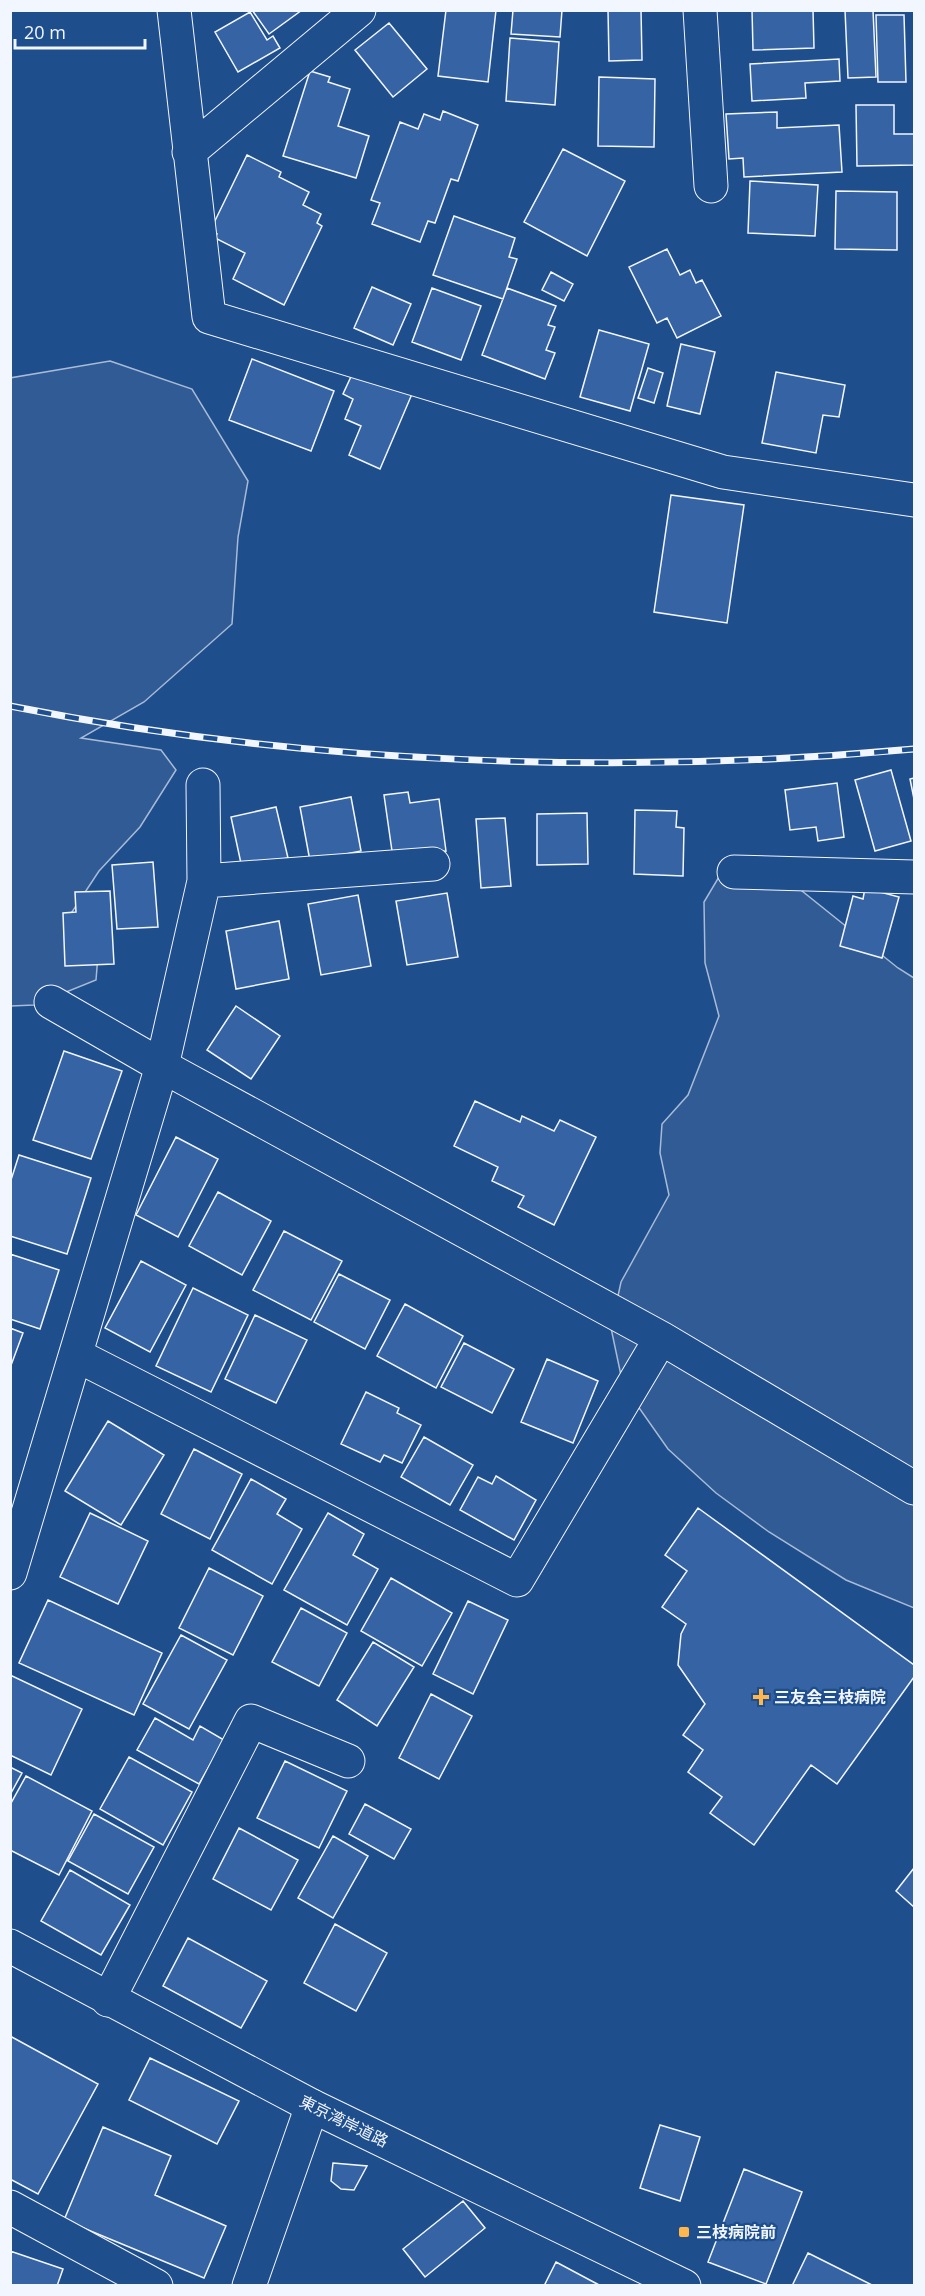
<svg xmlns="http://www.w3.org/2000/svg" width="925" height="2296" viewBox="0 0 925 2296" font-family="'Open Sans','Noto Sans JP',sans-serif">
  <rect width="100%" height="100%" fill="#1f4e8c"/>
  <!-- built -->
  <path fill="#305b95" stroke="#a8bbd7" stroke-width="1.5" d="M 110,361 L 192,389 L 248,481 L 238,537 L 232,624 L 144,702 L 81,738 L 161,750 L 176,770 L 140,827 L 99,871 L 68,918 L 98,955 L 96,980 L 34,1005 L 11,1006 L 10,378 Z
    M 726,865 L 782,875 L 898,968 L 914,978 L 914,1608 L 846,1580 L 769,1532 L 716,1493 L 668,1449 L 623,1385 L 611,1328 L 621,1282 L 669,1195 L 660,1153 L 662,1124 L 688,1095 L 719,1016 L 705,963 L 704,902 Z"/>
  <!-- building -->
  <path fill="#3563a3" stroke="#f2f6ff" stroke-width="1.5" d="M 252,10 L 302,10 L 269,34 Z
    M 446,10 L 496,10 L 488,82 L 438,76 Z
    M 513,10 L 562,10 L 560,37 L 511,34 Z
    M 608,10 L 641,10 L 642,60 L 609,61 Z
    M 752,10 L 813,10 L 814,48 L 753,50 Z
    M 845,10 L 873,10 L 876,77 L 848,78 Z
    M 250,12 L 267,40 L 273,36 L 280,48 L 238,72 L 215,32 Z
    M 876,15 L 904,15 L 906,82 L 878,82 Z
    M 389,23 L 427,69 L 393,97 L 355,50 Z
    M 510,38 L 559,42 L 555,105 L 506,101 Z
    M 839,59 L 840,81 L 805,83 L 806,98 L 752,101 L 750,64 Z
    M 310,71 L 330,77 L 328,82 L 350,89 L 338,126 L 369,136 L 356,178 L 283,156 Z
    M 599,77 L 655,79 L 654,147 L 598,146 Z
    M 856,105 L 894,105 L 894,134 L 914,134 L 914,165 L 857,166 Z
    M 443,111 L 478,125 L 458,181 L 451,179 L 435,223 L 428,221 L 420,242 L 372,224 L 380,203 L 371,200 L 400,122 L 418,129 L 424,114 L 440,120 Z
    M 777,112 L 777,128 L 839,125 L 842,172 L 744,177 L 743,158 L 729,159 L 726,114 Z
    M 563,149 L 625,181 L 587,256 L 524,222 Z
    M 247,155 L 281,172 L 279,177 L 309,192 L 303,205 L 321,214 L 317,223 L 322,226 L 284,305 L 233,279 L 245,253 L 215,238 L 217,234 L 210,231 Z
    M 750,181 L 818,185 L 815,236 L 748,233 Z
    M 836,191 L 897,192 L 897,250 L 835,249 Z
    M 454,216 L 515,238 L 509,257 L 517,259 L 503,299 L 433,275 Z
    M 667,249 L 680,275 L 690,270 L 696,283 L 702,280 L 721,316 L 677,338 L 667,318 L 657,323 L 629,267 Z
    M 551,272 L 573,284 L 564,301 L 542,290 Z
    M 372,287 L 411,304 L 393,345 L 354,328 Z
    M 432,288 L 481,306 L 461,360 L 412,342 Z
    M 507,288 L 556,306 L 548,325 L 555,327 L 546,350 L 555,353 L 545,379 L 482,355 Z
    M 599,330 L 649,344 L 630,411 L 580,397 Z
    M 681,344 L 715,352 L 700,414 L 667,406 Z
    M 252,359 L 334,391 L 311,451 L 229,420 Z
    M 355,368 L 412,394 L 380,469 L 349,455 L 361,426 L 345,419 L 353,399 L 343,394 Z
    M 648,368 L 663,373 L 654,403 L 638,398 Z
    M 776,372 L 845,385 L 839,417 L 823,415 L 816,453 L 762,443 Z
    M 671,495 L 744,505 L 727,623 L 654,612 Z
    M 891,770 L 911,841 L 875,851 L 855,780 Z
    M 914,778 L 914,799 L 910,779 Z
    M 837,783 L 844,837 L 818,841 L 816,827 L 790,830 L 785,790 Z
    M 408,792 L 410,803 L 439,799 L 446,851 L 393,858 L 384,795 Z
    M 351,797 L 361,851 L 310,861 L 300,807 Z
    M 276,807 L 288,858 L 242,868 L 231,817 Z
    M 635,810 L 677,811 L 676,827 L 684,828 L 683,876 L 634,874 Z
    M 587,813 L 588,864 L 537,865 L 537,814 Z
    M 505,818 L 511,886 L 481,888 L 476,819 Z
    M 153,862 L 158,927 L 117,929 L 112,865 Z
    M 865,888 L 899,897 L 882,958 L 840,946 L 853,896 L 863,899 Z
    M 110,891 L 114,964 L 65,966 L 63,913 L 76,912 L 75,892 Z
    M 447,893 L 458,957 L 407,965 L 396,901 Z
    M 358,895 L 371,966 L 321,975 L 308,904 Z
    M 279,921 L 289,979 L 236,989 L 226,931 Z
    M 236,1006 L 280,1036 L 251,1079 L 207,1050 Z
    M 64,1051 L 122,1071 L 91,1159 L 33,1140 Z
    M 475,1101 L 520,1122 L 522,1116 L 554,1131 L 560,1120 L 596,1137 L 554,1225 L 518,1207 L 524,1196 L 492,1181 L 498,1167 L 454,1146 Z
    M 176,1137 L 218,1159 L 178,1237 L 136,1215 Z
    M 19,1155 L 91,1178 L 67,1254 L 10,1236 L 10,1183 Z
    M 218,1192 L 271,1221 L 242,1275 L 189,1246 Z
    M 284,1231 L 342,1261 L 311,1320 L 253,1290 Z
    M 10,1254 L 59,1270 L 40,1329 L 10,1319 Z
    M 141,1261 L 186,1285 L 150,1352 L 105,1328 Z
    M 339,1274 L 390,1300 L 365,1349 L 314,1322 Z
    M 193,1288 L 248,1315 L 211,1392 L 156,1366 Z
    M 405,1304 L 463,1336 L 436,1388 L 377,1356 Z
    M 255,1315 L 307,1340 L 276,1403 L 225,1379 Z
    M 10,1328 L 23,1333 L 10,1368 Z
    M 464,1343 L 514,1369 L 492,1413 L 441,1387 Z
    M 547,1359 L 598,1381 L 573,1443 L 521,1422 Z
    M 366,1392 L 399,1408 L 397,1413 L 421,1425 L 402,1463 L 384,1455 L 380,1462 L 341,1444 Z
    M 108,1421 L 164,1455 L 121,1525 L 65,1491 Z
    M 424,1437 L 473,1465 L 450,1505 L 401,1477 Z
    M 194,1449 L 242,1474 L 210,1539 L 161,1514 Z
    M 496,1476 L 536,1500 L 514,1540 L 460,1510 L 478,1477 L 492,1484 Z
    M 251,1479 L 286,1499 L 277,1514 L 302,1529 L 272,1584 L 212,1550 Z
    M 698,1508 L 914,1665 L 914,1677 L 837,1784 L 811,1765 L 754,1845 L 710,1813 L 722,1797 L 688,1772 L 703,1750 L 683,1735 L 705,1704 L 678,1665 L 681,1634 L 686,1624 L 662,1607 L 687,1571 L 665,1555 Z
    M 90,1513 L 148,1541 L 118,1604 L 60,1577 Z
    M 328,1513 L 364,1534 L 353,1555 L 378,1569 L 347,1625 L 284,1590 Z
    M 209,1568 L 263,1596 L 233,1655 L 179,1628 Z
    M 391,1578 L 452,1613 L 422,1666 L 361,1631 Z
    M 48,1600 L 162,1653 L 134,1715 L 19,1663 Z
    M 468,1601 L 508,1620 L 473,1694 L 433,1674 Z
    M 301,1608 L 347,1633 L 319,1686 L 272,1662 Z
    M 181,1635 L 227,1660 L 189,1729 L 143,1704 Z
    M 373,1642 L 414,1667 L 377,1726 L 337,1700 Z
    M 10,1675 L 82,1709 L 51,1775 L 10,1755 Z
    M 431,1694 L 472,1716 L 439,1779 L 399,1758 Z
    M 155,1718 L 193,1740 L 200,1726 L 224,1740 L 199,1784 L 137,1750 Z
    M 129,1757 L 192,1792 L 163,1845 L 100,1809 Z
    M 285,1761 L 347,1791 L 319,1848 L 257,1818 Z
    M 10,1767 L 22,1773 L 10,1795 Z
    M 26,1776 L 92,1811 L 59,1875 L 10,1850 L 10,1805 Z
    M 365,1804 L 411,1829 L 394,1859 L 349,1834 Z
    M 94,1814 L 154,1847 L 128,1894 L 68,1861 Z
    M 239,1828 L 298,1860 L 271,1910 L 213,1879 Z
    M 333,1836 L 368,1856 L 333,1918 L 298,1898 Z
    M 914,1868 L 914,1907 L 896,1891 Z
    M 70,1870 L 130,1905 L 101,1955 L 41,1921 Z
    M 335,1924 L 387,1953 L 356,2011 L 304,1983 Z
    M 188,1938 L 267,1981 L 241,2028 L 163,1986 Z
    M 10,2036 L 98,2084 L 38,2194 L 10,2179 Z
    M 150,2058 L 239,2101 L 217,2144 L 129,2100 Z
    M 660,2125 L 700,2137 L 680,2201 L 640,2188 Z
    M 103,2127 L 171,2156 L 155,2195 L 226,2226 L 204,2278 L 64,2220 Z
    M 333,2163 L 367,2166 L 354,2190 L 341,2189 L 331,2181 Z
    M 744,2169 L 802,2192 L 766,2284 L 708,2262 Z
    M 463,2201 L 485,2228 L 425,2277 L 403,2249 Z
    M 10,2251 L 63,2269 L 57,2286 L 10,2286 Z
    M 808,2253 L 872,2285 L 872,2286 L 792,2286 Z
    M 556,2262 L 601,2286 L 544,2286 Z"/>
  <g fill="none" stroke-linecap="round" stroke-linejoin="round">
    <defs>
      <path id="minor" d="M 174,10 L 209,317 L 723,472 L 914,500
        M 700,10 L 711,186
        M 189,152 L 359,10
        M 734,872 L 914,877
        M 204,881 L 433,864
        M 51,1002 L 162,1066 L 661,1338 L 914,1488
        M 78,1356 L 517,1580 L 661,1338
        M 10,1573 L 162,1066 L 204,881 L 203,785
        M 108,2000 L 251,1721 L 348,1761
        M 10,2207 L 156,2286"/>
      <path id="tertiary" d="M 249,2286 L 312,2106"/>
      <path id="trunk" d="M 10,1946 L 312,2106 L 684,2286"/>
    </defs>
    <!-- minor casing -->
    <use href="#minor" stroke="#f2f6ff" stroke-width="35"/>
    <!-- tertiary casing -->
    <use href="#tertiary" stroke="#f2f6ff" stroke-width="35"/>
    <!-- trunk casing -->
    <use href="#trunk" stroke="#f2f6ff" stroke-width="35"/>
    <!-- minor -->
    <use href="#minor" stroke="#1f4e8c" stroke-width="33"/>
    <!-- tertiary -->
    <use href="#tertiary" stroke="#1f4e8c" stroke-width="33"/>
    <!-- trunk -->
    <use href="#trunk" stroke="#1f4e8c" stroke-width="33"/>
    <defs>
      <path id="rail" d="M 10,706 C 302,764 619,776 914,749"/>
    </defs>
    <!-- rail casing -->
    <use href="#rail" stroke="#f2f6ff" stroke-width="7"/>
    <!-- rail -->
    <use href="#rail" stroke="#1f4e8c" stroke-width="4.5" stroke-dasharray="14" stroke-linecap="butt"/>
  </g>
  <!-- markers -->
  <g fill="#ffb74d" stroke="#1f4e8c" stroke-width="2">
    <path d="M758 1688h6v6h6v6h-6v6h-6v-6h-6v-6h6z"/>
    <rect x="678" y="2226" width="12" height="12" rx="3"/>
  </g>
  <g text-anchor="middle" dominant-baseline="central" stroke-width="4.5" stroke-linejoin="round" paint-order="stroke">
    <!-- poi labels -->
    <g font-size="16" font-weight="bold" fill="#f2f6ff" stroke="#1f4e8c" text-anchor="start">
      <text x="774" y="1697">三友会三枝病院</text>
      <text x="696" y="2232">三枝病院前</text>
    </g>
    <!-- street labels -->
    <g font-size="16" fill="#f2f6ff" stroke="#1f4e8c">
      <text transform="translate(344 2121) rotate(26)">東京湾岸道路</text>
    </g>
  </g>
  <!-- border -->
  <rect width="925" height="2296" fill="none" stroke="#f2f6ff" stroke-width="24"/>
  <!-- scale -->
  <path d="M15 39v9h130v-9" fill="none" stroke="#f2f6ff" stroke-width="3"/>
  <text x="24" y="39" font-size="18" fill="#f2f6ff" stroke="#1f4e8c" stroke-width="4.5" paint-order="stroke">20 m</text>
</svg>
